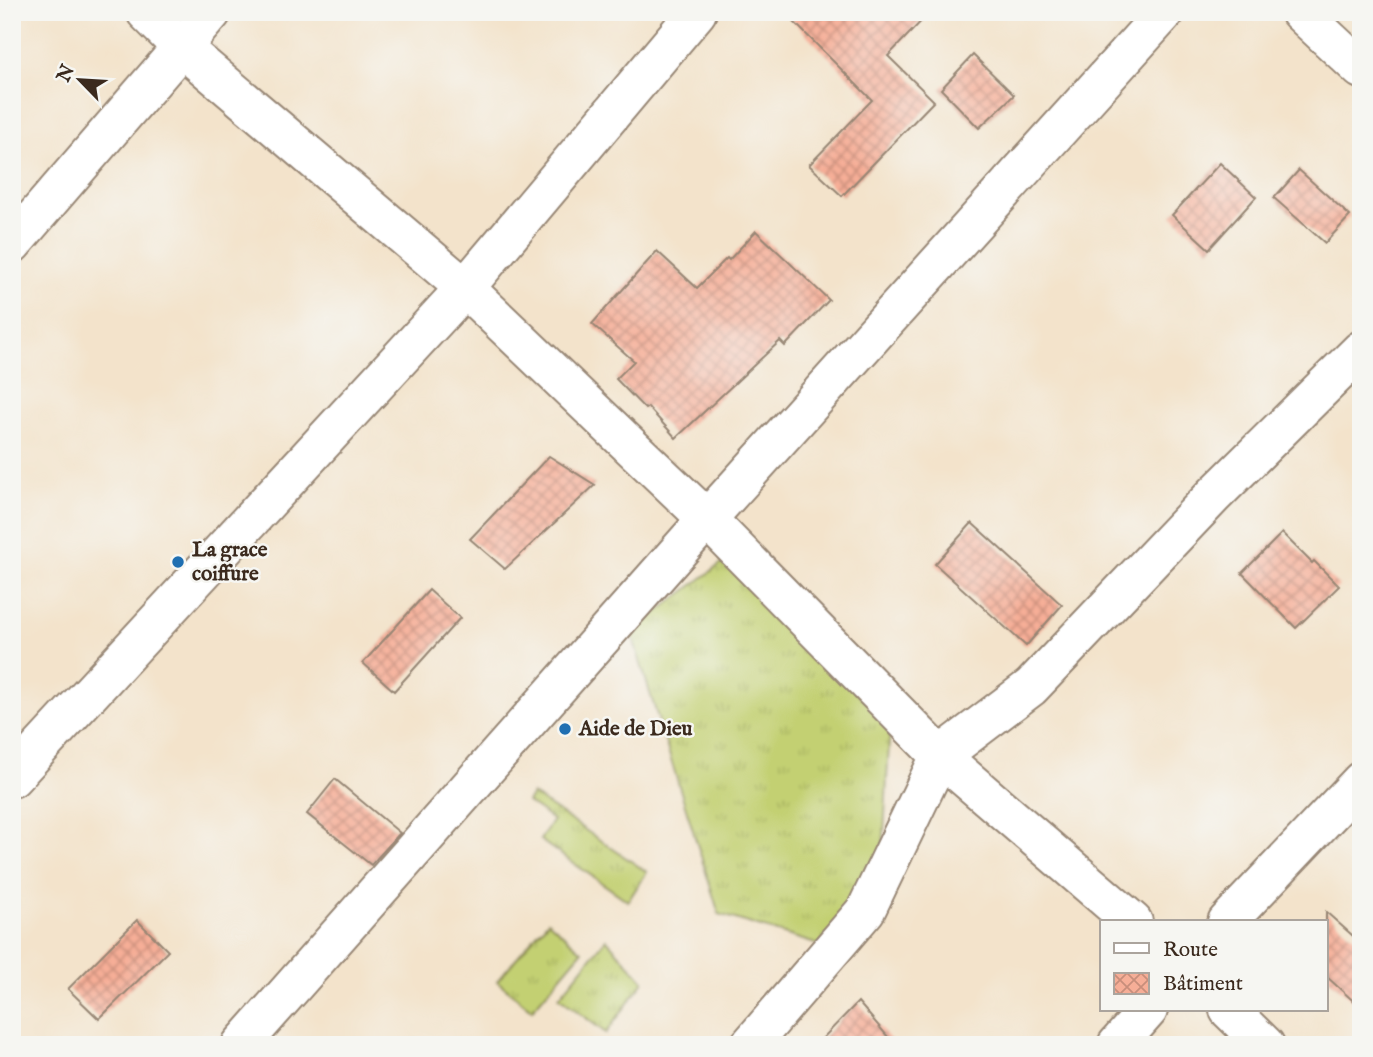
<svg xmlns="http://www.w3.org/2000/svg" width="1373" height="1057" viewBox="0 0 1373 1057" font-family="'IM FELL English',serif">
  <defs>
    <pattern id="grass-tufts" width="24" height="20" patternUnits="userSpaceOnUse" patternTransform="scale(1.75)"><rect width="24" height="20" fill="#c3d072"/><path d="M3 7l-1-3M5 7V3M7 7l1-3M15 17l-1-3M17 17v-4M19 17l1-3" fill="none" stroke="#a8b362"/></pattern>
    <pattern id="building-cross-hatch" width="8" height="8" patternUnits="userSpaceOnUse" patternTransform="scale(1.75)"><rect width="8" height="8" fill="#f6ae97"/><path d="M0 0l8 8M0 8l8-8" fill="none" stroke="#c88e7b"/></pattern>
  </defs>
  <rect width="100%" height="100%" fill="#f6f6f2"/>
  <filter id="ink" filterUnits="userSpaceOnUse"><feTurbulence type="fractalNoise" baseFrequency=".0143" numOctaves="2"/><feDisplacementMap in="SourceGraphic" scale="14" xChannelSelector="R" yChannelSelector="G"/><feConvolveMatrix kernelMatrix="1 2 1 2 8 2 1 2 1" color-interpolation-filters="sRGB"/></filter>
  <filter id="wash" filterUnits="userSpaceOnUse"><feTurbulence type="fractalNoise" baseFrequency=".00686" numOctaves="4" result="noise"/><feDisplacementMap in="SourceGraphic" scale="28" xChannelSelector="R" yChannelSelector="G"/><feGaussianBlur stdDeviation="1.57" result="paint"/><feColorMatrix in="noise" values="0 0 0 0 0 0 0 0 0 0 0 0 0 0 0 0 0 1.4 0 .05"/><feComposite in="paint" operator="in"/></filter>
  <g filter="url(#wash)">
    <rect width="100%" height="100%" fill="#f3e3cb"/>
    <!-- grass -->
    <path fill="url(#grass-tufts)" stroke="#7f7d48" stroke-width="2" d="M 726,560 L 890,726 L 882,869 L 819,945 L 719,914 L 631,632 Z
      M 532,794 L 647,872 L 628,901 L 540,840 L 553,820 L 527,802 Z
      M 548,921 L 582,951 L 532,1010 L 497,981 Z
      M 606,939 L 644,981 L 606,1033 L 559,997 Z"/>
    <g id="blocks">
      <!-- building -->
      <path fill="url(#building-cross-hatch)" d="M 784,12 L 930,12 L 888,56 L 934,101 L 842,196 L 809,165 L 872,100 Z
        M 973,55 L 1014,95 L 979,128 L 941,89 Z
        M 1220,163 L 1256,197 L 1209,249 L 1172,215 Z
        M 1299,170 L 1350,216 L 1325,243 L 1274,198 Z
        M 756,231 L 829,300 L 785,346 L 780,341 L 676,438 L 648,407 L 645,409 L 616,379 L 634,361 L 592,324 L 657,251 L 697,288 L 727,258 L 729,260 Z
        M 549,456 L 595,485 L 505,569 L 470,539 Z
        M 972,523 L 1062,605 L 1026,646 L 935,564 Z
        M 1282,533 L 1312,563 L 1314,561 L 1339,586 L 1296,628 L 1242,573 Z
        M 429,590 L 460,618 L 394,691 L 363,663 Z
        M 335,779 L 400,833 L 371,865 L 307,814 Z
        M 1326,912 L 1361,943 L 1361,1008 L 1326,976 Z
        M 137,920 L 168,951 L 99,1019 L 68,989 Z
        M 858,1002 L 895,1045 L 816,1045 Z"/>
    </g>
  </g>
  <g filter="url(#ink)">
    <use href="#blocks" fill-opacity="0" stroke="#978674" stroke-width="2"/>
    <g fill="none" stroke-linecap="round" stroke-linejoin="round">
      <defs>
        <path id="street" d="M 146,12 L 181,47 L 465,288 L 707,519 L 940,756 L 1133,922
          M 1300,12 L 1361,69
          M 12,244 L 212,12
          M 12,778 L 465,288 L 697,12
          M 1227,922 L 1361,781
          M 1229,1010 L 1265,1045
          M 241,1045 L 707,519 L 1165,12
          M 750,1045 L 866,910 L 940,756 L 1031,687 L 1214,495 L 1361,350
          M 1117,1045 L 1148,1010"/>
      </defs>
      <!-- street casing -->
      <use href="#street" stroke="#978674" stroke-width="42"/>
      <!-- street -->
      <use href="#street" stroke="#fff" stroke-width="38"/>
    </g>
  </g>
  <!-- markers -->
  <g fill="#1f6fb2" stroke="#f6f6f2" stroke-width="2.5">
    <circle cx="178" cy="562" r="7"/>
    <circle cx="565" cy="729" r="7"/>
  </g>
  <g text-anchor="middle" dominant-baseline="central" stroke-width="5" stroke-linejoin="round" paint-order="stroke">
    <!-- poi labels -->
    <g font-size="21" font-weight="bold" fill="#3b2a1e" stroke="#f6f6f2" text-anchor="start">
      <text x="192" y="550">La grace<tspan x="192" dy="24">coiffure</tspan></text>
      <text x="579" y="729">Aide de Dieu</text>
    </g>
  </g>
  <!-- margin -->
  <rect width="1373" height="1057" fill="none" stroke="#f6f6f2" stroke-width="42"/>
  <!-- legend -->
  <rect x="1100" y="920" width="228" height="91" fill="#f6f6f2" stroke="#aba49d" stroke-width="2"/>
  <rect x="1114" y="943" width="35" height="10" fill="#ffffff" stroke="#aba49d" stroke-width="2"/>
  <text x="1163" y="956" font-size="21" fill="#3b2a1e">Route</text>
  <rect x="1114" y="973" width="35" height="21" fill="url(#building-cross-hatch)" stroke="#aba49d" stroke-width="2"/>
  <text x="1163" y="990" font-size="21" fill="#3b2a1e">Bâtiment</text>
  <!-- north arrow -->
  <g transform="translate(80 80) rotate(295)" stroke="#f6f6f2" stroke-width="5" paint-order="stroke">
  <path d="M0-5L12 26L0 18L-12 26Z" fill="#3b2a1e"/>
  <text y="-10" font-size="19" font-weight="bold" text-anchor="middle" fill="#3b2a1e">N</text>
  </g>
</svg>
